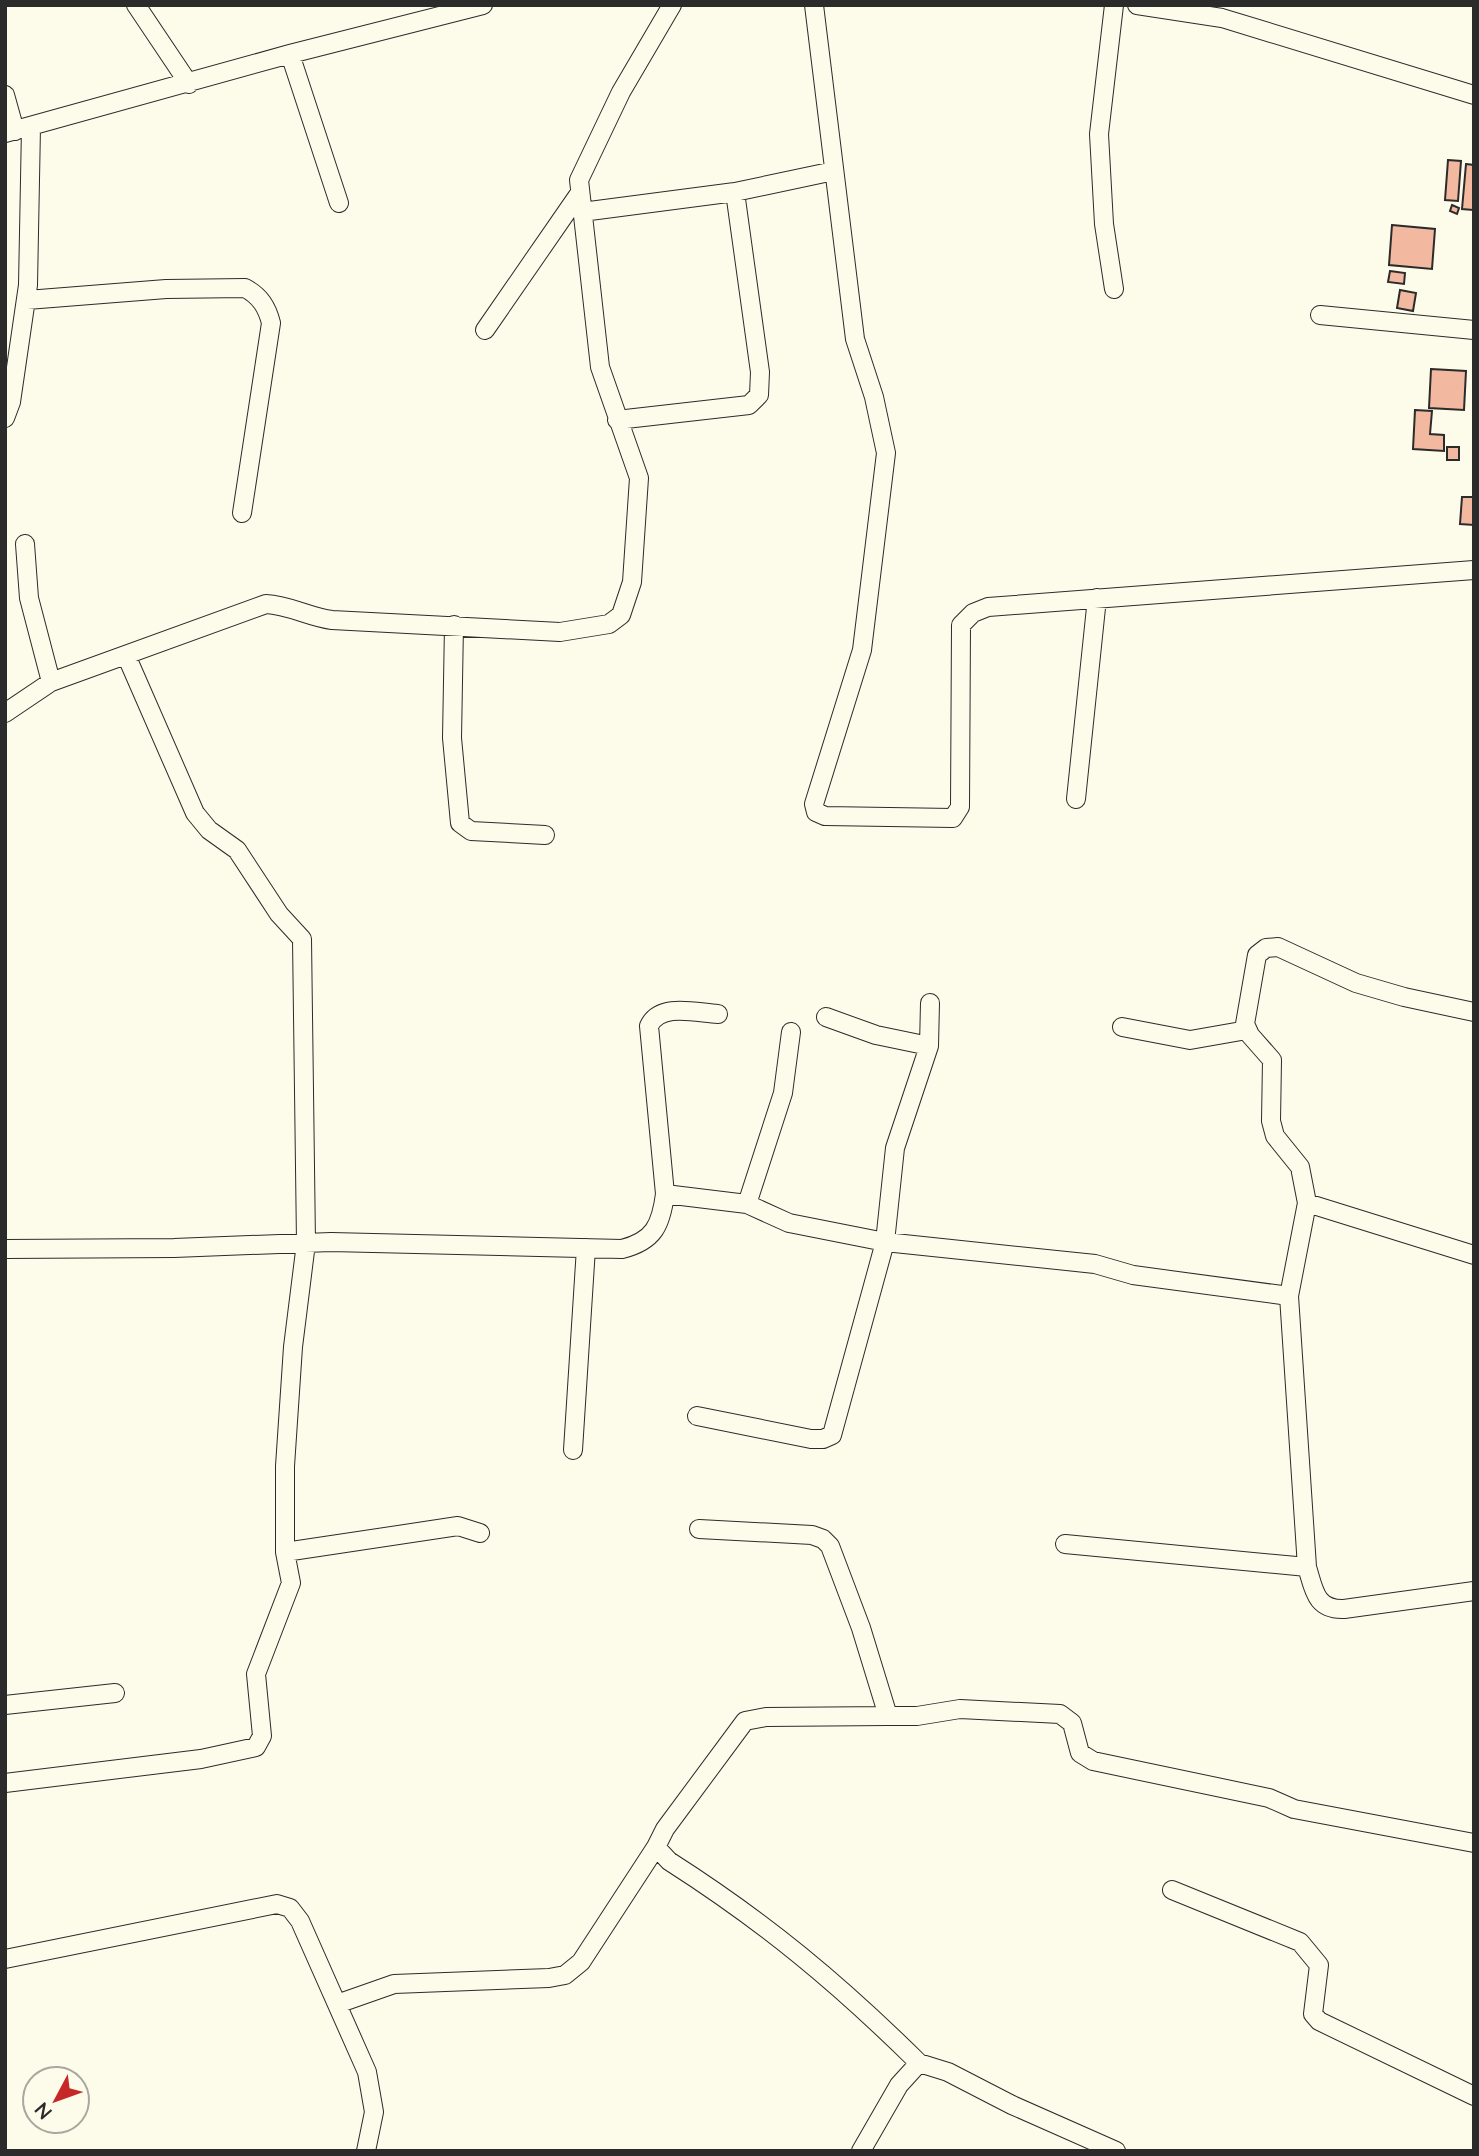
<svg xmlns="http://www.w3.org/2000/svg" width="1479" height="2156" viewBox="0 0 1479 2156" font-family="Lato,sans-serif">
  <rect width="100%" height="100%" fill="#fdfbea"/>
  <!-- building -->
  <path fill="#f2b8a0" stroke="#2b2b2b" stroke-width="2" d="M 1448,160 L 1461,161 L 1458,201 L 1445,200 Z
    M 1466,164 L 1474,165 L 1473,210 L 1462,209 Z
    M 1452,205 L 1459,208 L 1457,214 L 1450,211 Z
    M 1392,225 L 1435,229 L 1432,269 L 1389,265 Z
    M 1390,271 L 1405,273 L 1404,284 L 1388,282 Z
    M 1400,290 L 1416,293 L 1413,311 L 1397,308 Z
    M 1431,369 L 1466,371 L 1464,410 L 1429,408 Z
    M 1415,410 L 1432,411 L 1430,434 L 1444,435 L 1444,451 L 1413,449 Z
    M 1447,447 L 1459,447 L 1459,460 L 1447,460 Z
    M 1462,497 L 1474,497 L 1474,525 L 1460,524 Z"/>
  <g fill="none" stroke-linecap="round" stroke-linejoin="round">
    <defs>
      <path id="minor" d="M 136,5 L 189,84
        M 814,5 L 855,339 L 874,397 L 886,453 L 862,650 L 814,804 L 816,812 L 825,816 L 953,818 L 960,807 L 961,625 L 973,613 L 988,607 L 1474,570
        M 1114,5 L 1099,134 L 1104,224 L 1114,289
        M 1137,5 L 1222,18 L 1474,95
        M 290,54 L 339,203
        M 5,95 L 15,131
        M 5,133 L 290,54 L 483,5
        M 582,212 L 735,192 L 834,171
        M 27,300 L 166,289 L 245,288 C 260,296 267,307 271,323 L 242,513
        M 1320,315 L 1474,330
        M 485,330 L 579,194
        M 5,418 L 11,402 L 28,285 L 31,127
        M 617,420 L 749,405 L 759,395 L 760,372 L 735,192
        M 25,544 L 29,598 L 51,682
        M 454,625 L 452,738 L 460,823 L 471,831 L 545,835
        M 5,713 L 51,682 L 266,604 C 289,605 309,617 332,620 L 560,632 L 609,624 L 621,615 L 632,582 L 639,478 L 600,367 L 579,180 L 621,92 L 672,5
        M 1076,799 L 1097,598
        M 826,1017 L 876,1035 L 929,1046
        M 1122,1027 L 1190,1040 L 1247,1030
        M 665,1194 L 649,1026 C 660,1002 697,1013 718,1014
        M 1307,1203 L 1300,1167 L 1275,1136 L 1271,1121 L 1272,1060 L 1250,1035 L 1245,1024 L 1257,955 L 1266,948 L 1278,947 L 1356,983 L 1404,997 L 1474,1012
        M 747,1204 L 783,1093 L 791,1032
        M 5,1249 L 174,1248 L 331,1242 L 622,1249 C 654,1241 661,1225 665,1194 L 747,1204 L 789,1223 L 885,1242 L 1095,1264 L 1133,1275 L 1289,1296 L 1307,1203 L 1474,1255
        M 1289,1296 L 1307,1567 C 1314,1589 1315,1610 1344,1609 L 1474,1591
        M 697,1416 L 811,1439 L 823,1439 L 832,1435 L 885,1242 L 895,1148 L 929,1046 L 930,1003
        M 573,1450 L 586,1248
        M 699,1529 L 812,1535 L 823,1539 L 830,1546 L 861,1628 L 888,1716 L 766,1717 L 745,1721 L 665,1829 L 656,1847 L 669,1861 C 766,1923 838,1983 919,2063
        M 1065,1544 L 1307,1567
        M 285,1552 L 458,1526 L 480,1533
        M 5,1705 L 115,1693
        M 888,1716 L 917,1716 L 960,1709 L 1060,1714 L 1072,1723 L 1080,1753 L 1093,1761 L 1269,1798 L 1294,1809 L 1474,1843
        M 5,1783 L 201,1759 L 256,1747 L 262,1736 L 256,1674 L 291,1583 L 285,1552 L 285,1466 L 293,1347 L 306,1243 L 302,939 L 279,914 L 237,850 L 209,830 L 195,813 L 126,655
        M 1172,1890 L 1300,1942 L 1319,1965 L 1313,2014 L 1319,2021 L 1474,2096
        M 5,1959 L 277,1904 L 290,1908 L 300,1921 L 367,2072 L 374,2112 L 366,2151
        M 337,2004 L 394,1984 L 549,1978 L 565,1975 L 581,1962 L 656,1847
        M 861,2151 L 899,2085 L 919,2063 L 948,2072 L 1012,2105 L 1116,2151"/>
    </defs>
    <!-- minor casing -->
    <use href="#minor" stroke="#2b2b2b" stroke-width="20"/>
    <!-- minor -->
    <use href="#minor" stroke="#fdfbea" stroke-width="18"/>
  </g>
  <!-- border -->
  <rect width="1479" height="2156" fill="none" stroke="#2b2b2b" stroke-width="14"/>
  <!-- north arrow -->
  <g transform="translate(56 2100) rotate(229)"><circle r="33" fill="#fdfbea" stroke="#a9a89e" stroke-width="2"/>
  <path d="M0-5L12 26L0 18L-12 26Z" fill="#c62828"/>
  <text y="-10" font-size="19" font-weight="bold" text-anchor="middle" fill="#2b2b2b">N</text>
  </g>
</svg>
